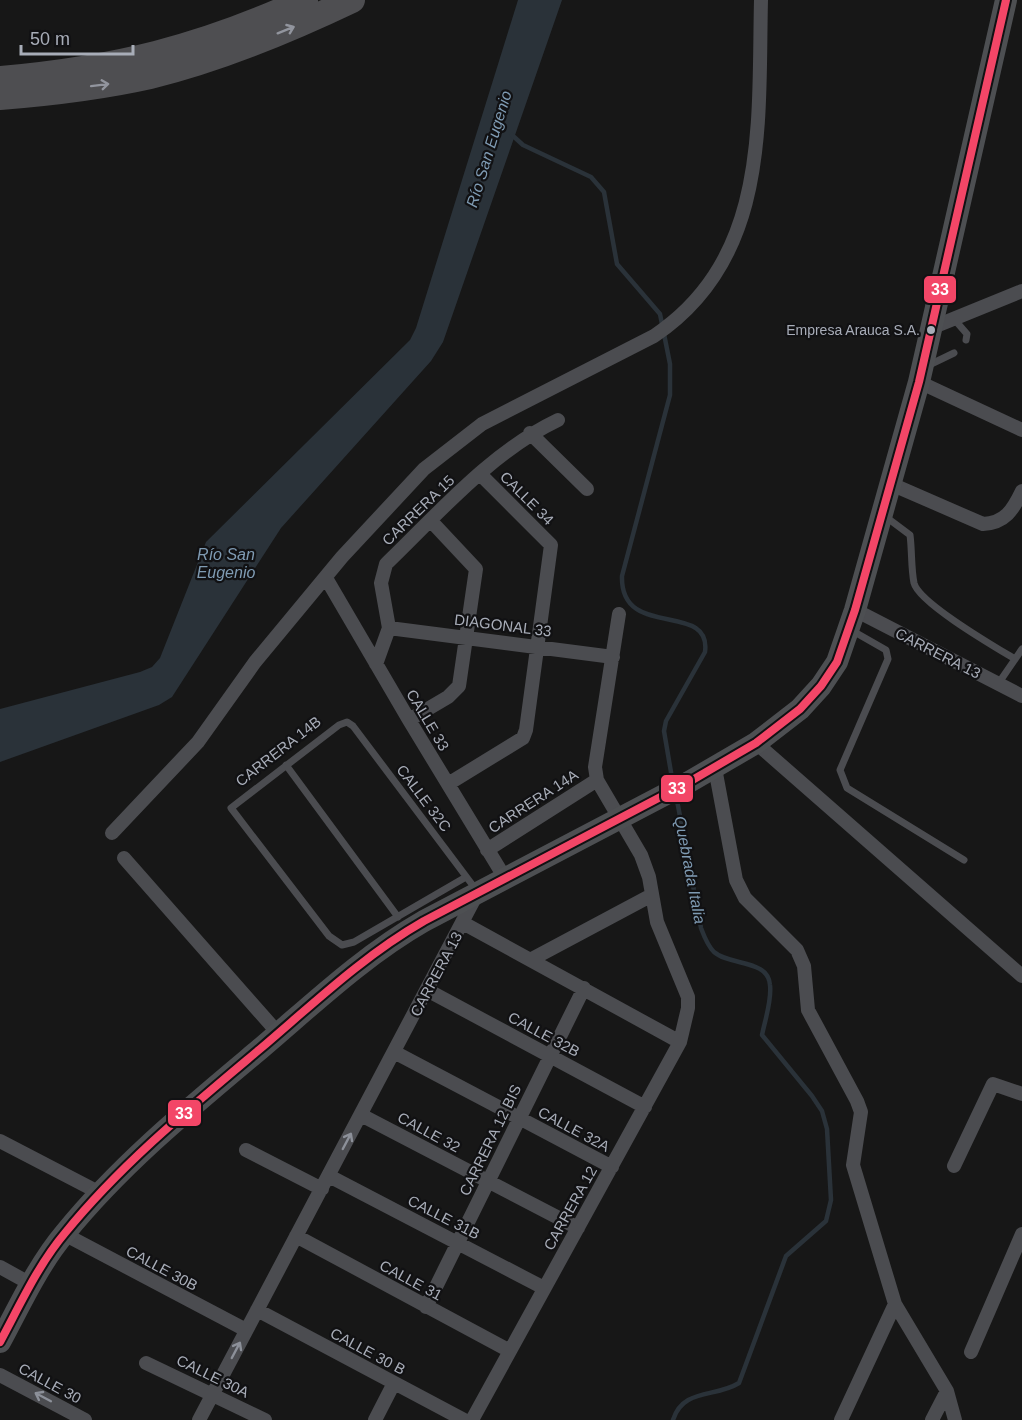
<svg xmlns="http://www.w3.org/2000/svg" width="1022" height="1420" viewBox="0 0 1022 1420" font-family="Arial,sans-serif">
  <rect width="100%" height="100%" fill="#171717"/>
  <!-- water -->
  <path fill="#2a3239" d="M 518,0 L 562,0 L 443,342 L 431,361 L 281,528 L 172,697 L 159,705 L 0,762 L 0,709 L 140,672 L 152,667 L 160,658 L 206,542 L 410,340 L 416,328 Z"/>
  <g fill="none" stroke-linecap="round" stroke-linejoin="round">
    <!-- stream -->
    <path stroke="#2a3239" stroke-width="4.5" d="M 512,135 L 523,145 L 591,177 L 604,192 L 617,264 L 660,314 L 670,364 L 670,395 L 622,576 C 620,641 712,600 705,652 L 666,721 L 664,731 L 673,784
      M 673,1420 C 683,1388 715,1398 739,1383 L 786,1256 L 826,1221 L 831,1200 L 827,1129 L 822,1111 L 812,1096 L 762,1035 C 765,1020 772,1000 770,985 C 768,959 730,966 714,952 C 707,945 704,936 701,928 L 676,795"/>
    <!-- lane -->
    <path stroke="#4b4c50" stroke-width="7" d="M 954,319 L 967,334 L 966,340
      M 927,366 L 954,353
      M 886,517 L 910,535 C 912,550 911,568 914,583 C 919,603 995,647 1015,659
      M 851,630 L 886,650 L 888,659 L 840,770 L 847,788 L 964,860
      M 998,684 L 1022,649
      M 286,765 L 398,917
      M 466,877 L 354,942 L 342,945 L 329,936 L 231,808 L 339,725 L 347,722 L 353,726 L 477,891"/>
    <!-- street -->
    <path stroke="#4b4c50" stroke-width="14" d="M 931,328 L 1022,291
      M 919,382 L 1022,430
      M 530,433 L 587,489
      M 891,484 L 983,524 C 1005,523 1013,510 1022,491
      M 326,578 L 409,720 L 505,878
      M 855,610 L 1022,696
      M 389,628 L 613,657
      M 376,664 L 389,628 L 381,583 L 386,564 C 439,513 491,452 558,420
      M 409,720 L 448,697 L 459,686 L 476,569 L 431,521
      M 756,743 L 1022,976
      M 715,768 L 736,880 L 745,898 L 797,950 L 804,966 L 808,1010 L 857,1101 L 861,1112 L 853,1165 L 895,1304 L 947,1391 L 955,1420
      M 448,784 L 523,738 L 526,730 L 551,545 L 480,474
      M 112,833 L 198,742 L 255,662 L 342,557 L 424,469 L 482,424 L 654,336 C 770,258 758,123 761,0
      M 487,850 L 597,780
      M 124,858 L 278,1033
      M 463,923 L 680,1042
      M 532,959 L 652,895
      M 427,990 L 645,1107
      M 394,1052 L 612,1167
      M 361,1115 L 578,1228
      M 0,1141 L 100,1193
      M 246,1150 L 322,1189
      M 954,1166 L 993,1084 L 1022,1094
      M 329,1176 L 544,1288
      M 64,1234 L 246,1330
      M 296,1236 L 510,1351
      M 0,1267 L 31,1284
      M 426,1307 L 584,988
      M 257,1310 L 464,1420
      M 971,1352 L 1022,1234
      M 146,1363 L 265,1420
      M 0,1375 L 85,1420
      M 199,1420 L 477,894
      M 375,1420 L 394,1383
      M 472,1420 L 680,1042 L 688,1008 L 688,997 L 657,922 L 649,877 L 641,855 L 597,780 L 595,767 L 619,614
      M 841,1420 L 895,1304
      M 932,1420 L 947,1391"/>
    <!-- primary -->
    <path stroke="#4d4f52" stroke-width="22" d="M 0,1342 C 20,1305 38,1265 65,1233 C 121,1164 192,1106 260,1049 C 313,1004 363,956 424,921 L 689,782 L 756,743 L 800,709 L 821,686 L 837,662 L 855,610 L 919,382 L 1006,0"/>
    <!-- highway -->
    <path stroke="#4e4e51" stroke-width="26" d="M 0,79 C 114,69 201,48 305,0
      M 0,97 C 50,93 101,87 150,76 C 220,59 287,31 352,0"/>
    <defs>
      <path id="bus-1" d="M 0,1342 C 20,1305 38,1265 65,1233 C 121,1164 192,1106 260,1049 C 313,1004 363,956 424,921 L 689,782 L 756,743 L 800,709 L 821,686 L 837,662 L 855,610 L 919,382 L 1006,0"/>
    </defs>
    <!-- bus-1 casing -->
    <use href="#bus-1" stroke="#111113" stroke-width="12"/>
    <!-- bus-1 -->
    <use href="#bus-1" stroke="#f34667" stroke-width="8"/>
  </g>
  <!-- one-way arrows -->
  <defs><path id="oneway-shaft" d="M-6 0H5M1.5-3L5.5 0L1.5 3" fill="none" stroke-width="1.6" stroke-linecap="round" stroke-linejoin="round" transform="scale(1.5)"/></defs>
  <g stroke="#92959e">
    <use href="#oneway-shaft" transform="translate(286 30) rotate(-22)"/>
    <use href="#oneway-shaft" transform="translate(100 85) rotate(-7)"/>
  </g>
  <g stroke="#8c9099">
    <use href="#oneway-shaft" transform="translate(347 1141) rotate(-62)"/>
    <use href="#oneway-shaft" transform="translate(236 1350) rotate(-62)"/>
    <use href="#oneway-shaft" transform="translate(43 1397) rotate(-152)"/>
  </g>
  <!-- markers -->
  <circle fill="#a8adb8" stroke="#111113" stroke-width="2" cx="931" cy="330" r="5"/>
  <g text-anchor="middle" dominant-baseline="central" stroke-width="4.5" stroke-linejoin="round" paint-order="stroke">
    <!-- bus labels -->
    <g font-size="14" fill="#a8adb8" stroke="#111113" text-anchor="end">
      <text x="920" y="330">Empresa Arauca S.A.</text>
    </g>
    <!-- street labels -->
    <g font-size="15" fill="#a8adb8" stroke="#111113">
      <text transform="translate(527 498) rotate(45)">CALLE 34</text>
      <text transform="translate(418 510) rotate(-44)">CARRERA 15</text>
      <text transform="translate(503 625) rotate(7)">DIAGONAL 33</text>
      <text transform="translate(938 653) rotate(27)">CARRERA 13</text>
      <text transform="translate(428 720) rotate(59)">CALLE 33</text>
      <text transform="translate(278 751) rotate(-38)">CARRERA 14B</text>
      <text transform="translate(424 798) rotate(53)">CALLE 32C</text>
      <text transform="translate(533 801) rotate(-33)">CARRERA 14A</text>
      <text transform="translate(436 974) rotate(-62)">CARRERA 13</text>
      <text transform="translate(544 1034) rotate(28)">CALLE 32B</text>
      <text transform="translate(574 1129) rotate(28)">CALLE 32A</text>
      <text transform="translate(429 1132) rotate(28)">CALLE 32</text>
      <text transform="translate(490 1140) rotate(-64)">CARRERA 12 BIS</text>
      <text transform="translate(570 1208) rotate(-61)">CARRERA 12</text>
      <text transform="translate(444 1217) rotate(27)">CALLE 31B</text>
      <text transform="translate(162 1268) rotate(28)">CALLE 30B</text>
      <text transform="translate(411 1280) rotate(28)">CALLE 31</text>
      <text transform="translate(368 1351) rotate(28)">CALLE 30 B</text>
      <text transform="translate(213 1376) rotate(26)">CALLE 30A</text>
      <text transform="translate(50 1383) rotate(28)">CALLE 30</text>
    </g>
    <!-- water labels -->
    <g font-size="16" font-style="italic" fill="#7f9bb3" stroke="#111113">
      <text transform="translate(489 149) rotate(-73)">Río San Eugenio</text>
      <text x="226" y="554">Río San<tspan x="226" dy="18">Eugenio</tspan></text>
      <text transform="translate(690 870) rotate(79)">Quebrada Italia</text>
    </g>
  </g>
  <g stroke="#111113" stroke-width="2">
    <rect x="923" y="275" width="34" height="29" rx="6" fill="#f34667"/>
    <rect x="660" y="774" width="34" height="29" rx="6" fill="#f34667"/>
    <rect x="167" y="1099" width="35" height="28" rx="6" fill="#f34667"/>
  </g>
  <g font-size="16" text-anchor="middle" font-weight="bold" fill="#fff">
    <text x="940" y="295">33</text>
    <text x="677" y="794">33</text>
    <text x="184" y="1119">33</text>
  </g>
  <!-- scale -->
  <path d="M21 45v9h112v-9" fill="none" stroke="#a8adb8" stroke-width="3"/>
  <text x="30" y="45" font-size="18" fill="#a8adb8" stroke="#111113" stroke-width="4.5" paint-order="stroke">50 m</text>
</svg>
